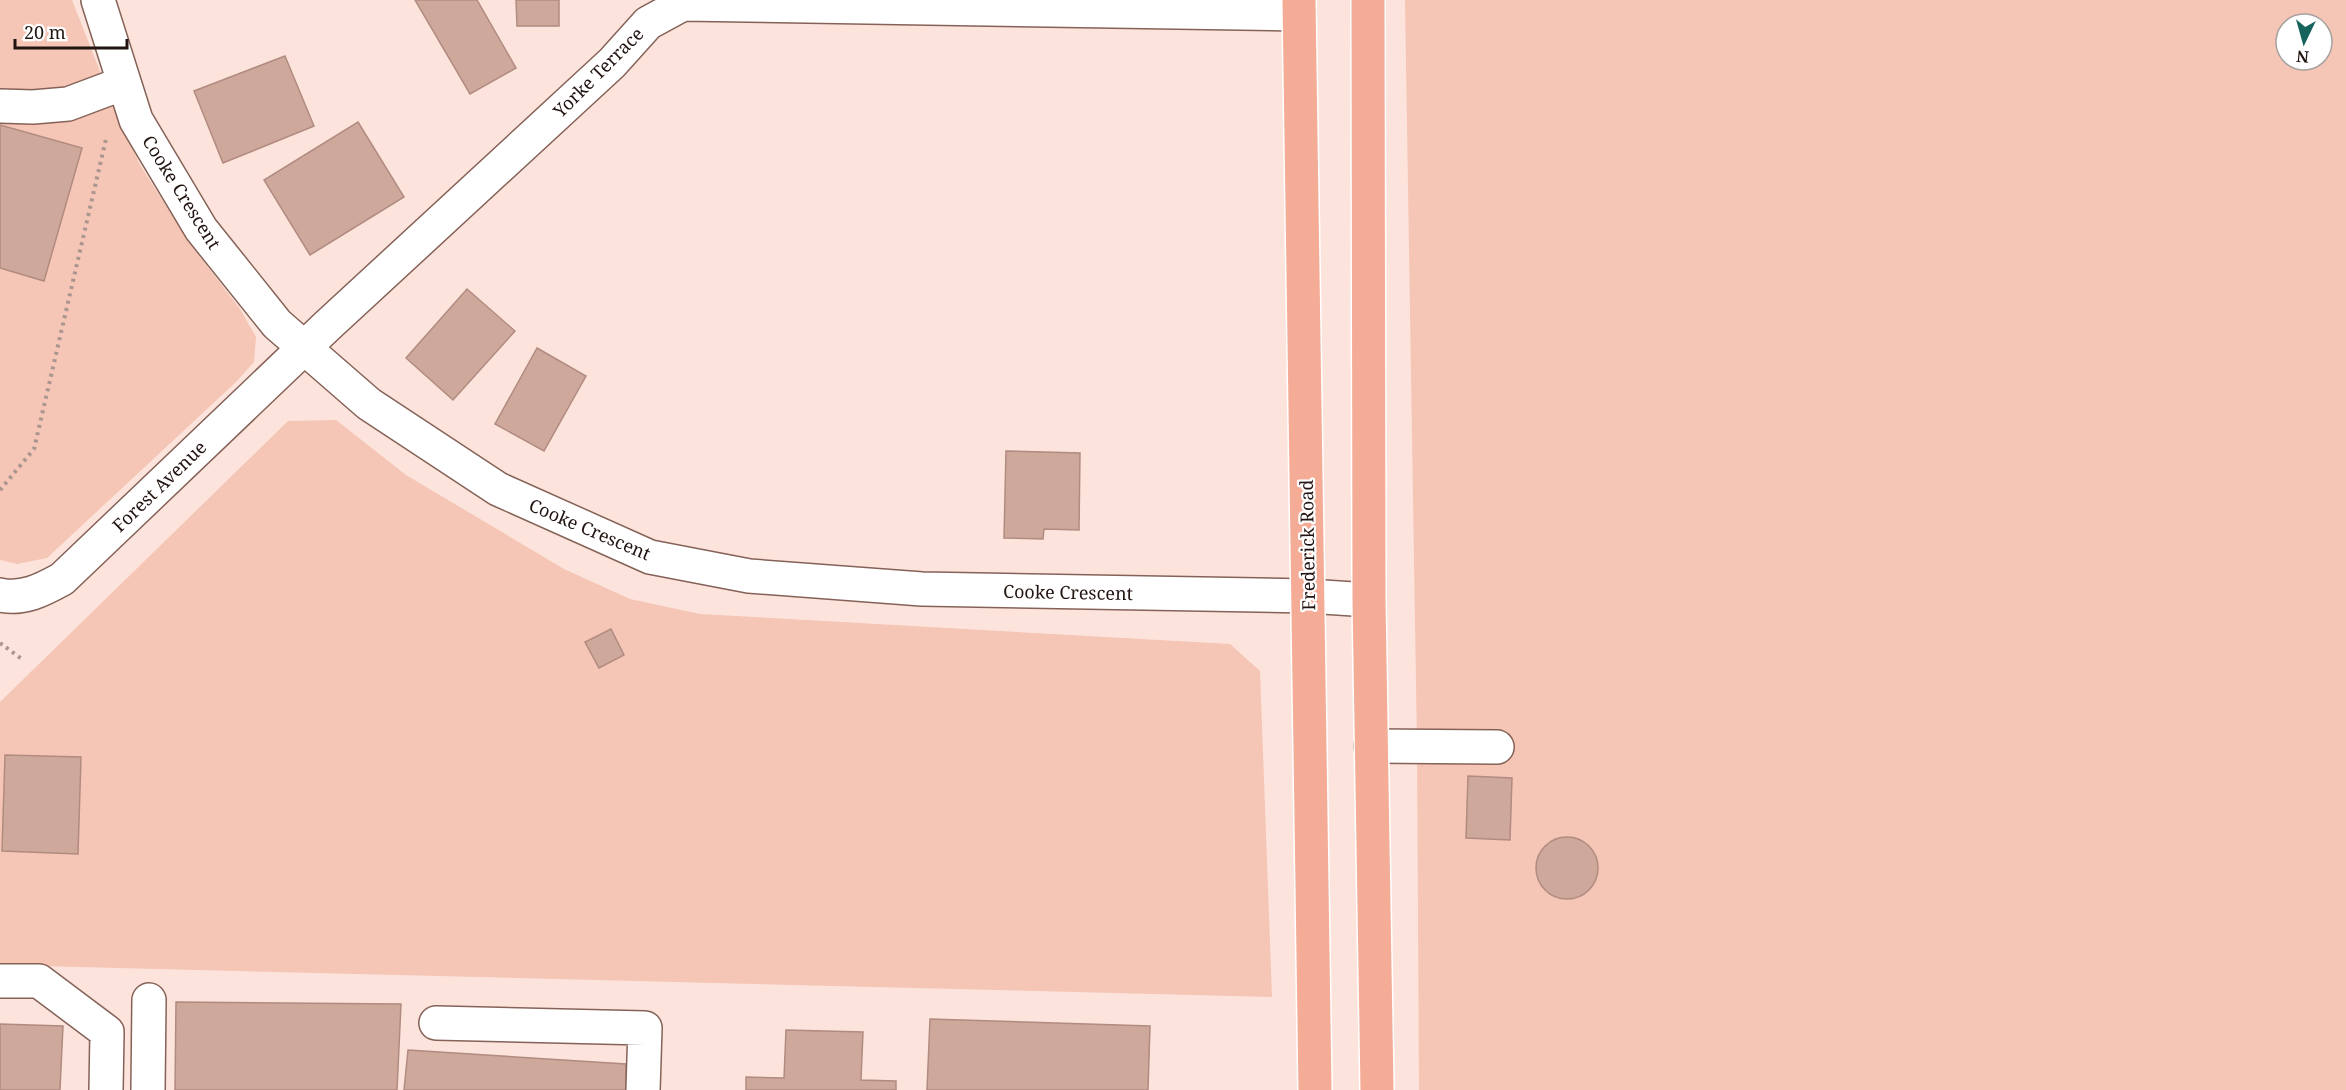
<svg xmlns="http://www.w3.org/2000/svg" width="2346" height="1090" viewBox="0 0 2346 1090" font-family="'Noto Serif',serif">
  <rect width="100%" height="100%" fill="#fce4dc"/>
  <!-- green -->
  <path fill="#f5c5b6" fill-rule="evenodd" d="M 0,0 L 72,0 L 116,112 L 140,165 L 191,245 L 240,309 L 256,337 L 254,362 L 236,382 L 47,558 L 17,564 L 0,560 Z
    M 1405,0 L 2346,0 L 2346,1090 L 1419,1090 L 1417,746 ZM 2286,24 L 2322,24 L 2322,60 L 2286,60 Z
    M 336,420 L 406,475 L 564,569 L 630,599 L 700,614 L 1230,644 L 1260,671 L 1272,997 L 0,965 L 0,702 L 288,421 Z"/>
  <!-- building -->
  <path fill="#cfa89c" stroke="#b18b80" stroke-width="1.5" d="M 415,0 L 477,0 L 516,68 L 470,94 Z
    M 516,0 L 559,0 L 559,26 L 517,26 Z
    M 285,56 L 314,126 L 223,163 L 194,91 Z
    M 358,122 L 404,197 L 310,255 L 264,180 Z
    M 0,125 L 82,148 L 44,281 L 0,268 Z
    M 467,289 L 515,331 L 453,400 L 406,358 Z
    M 537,348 L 586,376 L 544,451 L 495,424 Z
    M 1006,451 L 1080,453 L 1079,530 L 1044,529 L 1043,539 L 1004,538 Z
    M 611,629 L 624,655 L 599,668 L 585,642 Z
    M 5,755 L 81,757 L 78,854 L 2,851 Z
    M 1468,776 L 1512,778 L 1510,840 L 1466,838 Z
    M1536 868a31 31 0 1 1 62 0a31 31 0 1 1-62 0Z
    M 176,1002 L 401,1004 L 397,1090 L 175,1090 Z
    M 930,1019 L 1150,1026 L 1148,1090 L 927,1090 Z
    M 0,1024 L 63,1026 L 60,1090 L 0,1090 Z
    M 786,1030 L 863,1032 L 861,1080 L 896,1081 L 896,1090 L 746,1090 L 746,1077 L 784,1078 Z
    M 408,1050 L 626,1064 L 626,1090 L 404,1090 Z"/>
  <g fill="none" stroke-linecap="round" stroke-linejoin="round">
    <defs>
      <path id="minor" d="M 98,0 L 136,120 L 201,229 L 277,324 L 369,404 L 498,489 L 650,557 L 749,576 L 922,589 L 1308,596 L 1369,600
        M 0,106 L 33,107 L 68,104 L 124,83
        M 0,595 C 23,600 42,590 62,579 L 327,326 L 612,63 L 648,23 L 683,4 L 1299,14
        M 1371,746 L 1497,747
        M 0,981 L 39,981 L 107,1032 L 106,1090
        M 436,1023 L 645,1028 L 643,1090
        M 148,1090 L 149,1000"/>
      <path id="major" d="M 1299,0 L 1315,1090
        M 1368,0 L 1369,600 L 1377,1090"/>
    </defs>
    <!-- minor casing -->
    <use href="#minor" stroke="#856257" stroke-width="36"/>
    <!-- major casing -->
    <use href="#major" stroke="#fff" stroke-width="36"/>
    <!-- path -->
    <path stroke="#aa968f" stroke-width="4" stroke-dasharray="3 4.5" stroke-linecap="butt" d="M 0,490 L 34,449 L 106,139
      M 0,643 L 23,660"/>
    <!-- minor -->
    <use href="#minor" stroke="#fff" stroke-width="33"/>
    <!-- major -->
    <use href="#major" stroke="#f4ac96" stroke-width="33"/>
  </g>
  <g text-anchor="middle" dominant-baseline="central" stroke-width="4.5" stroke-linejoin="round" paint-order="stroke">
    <!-- street labels -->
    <g font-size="18" fill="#221410" stroke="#fff">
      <text transform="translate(598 72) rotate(-45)">Yorke Terrace</text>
      <text transform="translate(182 192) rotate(58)">Cooke Crescent</text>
      <text transform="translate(159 486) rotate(-44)">Forest Avenue</text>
      <text transform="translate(590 529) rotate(23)">Cooke Crescent</text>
      <text transform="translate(1307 545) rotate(-91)">Frederick Road</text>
      <text transform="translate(1068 592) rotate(1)">Cooke Crescent</text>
    </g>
  </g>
  <!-- north arrow -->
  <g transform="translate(2304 42) rotate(185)"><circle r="28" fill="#ffffff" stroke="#a7a19f" stroke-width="1.5"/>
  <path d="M0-4.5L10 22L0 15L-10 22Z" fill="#16635e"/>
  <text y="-9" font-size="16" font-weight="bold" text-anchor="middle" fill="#221410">N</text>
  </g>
  <!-- scale -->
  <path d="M15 39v9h112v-9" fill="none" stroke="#221410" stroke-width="3"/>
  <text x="24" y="39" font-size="18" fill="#221410" stroke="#ffffff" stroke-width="4.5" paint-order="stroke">20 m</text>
</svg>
